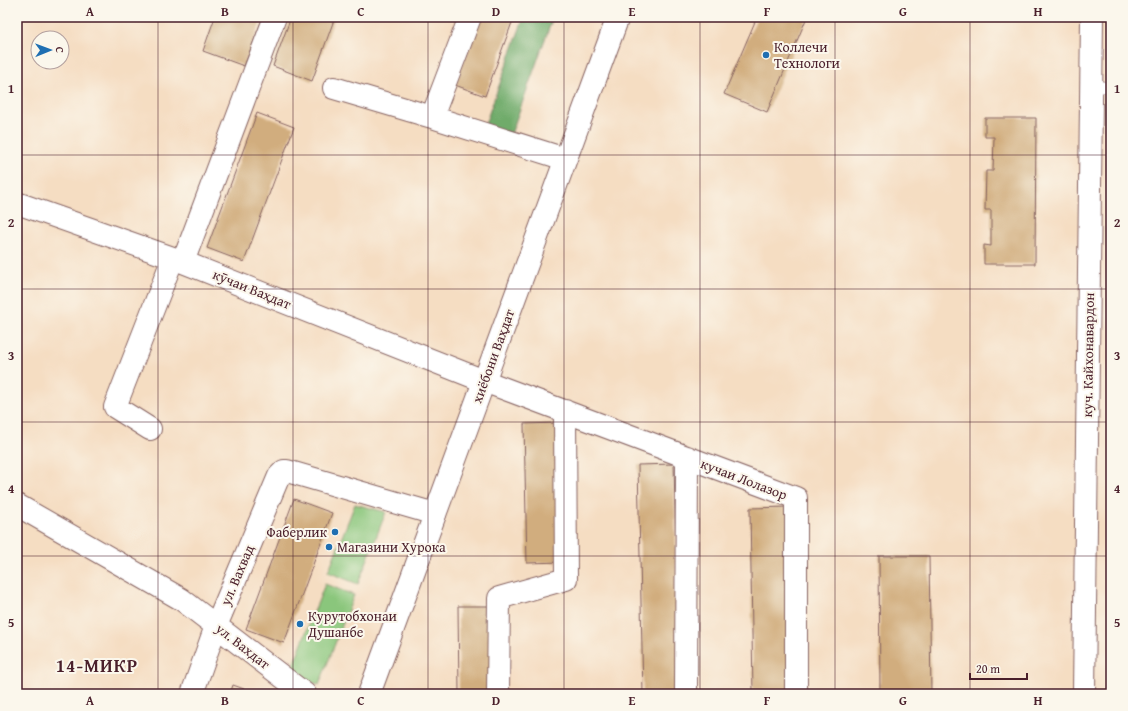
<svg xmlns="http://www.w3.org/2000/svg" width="1128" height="711" viewBox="0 0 1128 711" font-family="'Gentium Book Plus',serif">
  <rect width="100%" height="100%" fill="#fbf7ec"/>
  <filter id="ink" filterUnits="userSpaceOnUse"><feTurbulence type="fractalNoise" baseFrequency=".025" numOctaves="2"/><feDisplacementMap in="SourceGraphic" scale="8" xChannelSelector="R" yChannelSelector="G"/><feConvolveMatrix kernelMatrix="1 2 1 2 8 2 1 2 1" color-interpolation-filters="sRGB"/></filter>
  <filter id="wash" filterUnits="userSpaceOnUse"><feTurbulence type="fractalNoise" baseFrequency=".012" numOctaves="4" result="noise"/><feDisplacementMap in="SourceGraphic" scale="16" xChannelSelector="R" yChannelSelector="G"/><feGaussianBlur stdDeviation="0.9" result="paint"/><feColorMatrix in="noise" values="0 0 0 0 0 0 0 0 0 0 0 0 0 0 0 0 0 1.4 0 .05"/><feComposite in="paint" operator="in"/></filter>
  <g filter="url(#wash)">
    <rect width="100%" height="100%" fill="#f5ddc2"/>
    <!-- green -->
    <path fill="#8ac67b" stroke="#6a7253" d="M 355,504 L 386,512 L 358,584 L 328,572 Z
      M 325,584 L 354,595 L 319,685 L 290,673 Z"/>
    <!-- forest -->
    <path fill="#6fab6b" stroke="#5c654b" d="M 524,17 L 553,17 L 510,137 L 485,124 Z"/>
    <g id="blocks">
      <!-- building -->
      <path fill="#d1ad7e" d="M 215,17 L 263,17 L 244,66 L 203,51 Z
        M 291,17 L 335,17 L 312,81 L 273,66 Z
        M 480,17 L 514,17 L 485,96 L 455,85 Z
        M 757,17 L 807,17 L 767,112 L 724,94 Z
        M 257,113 L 294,127 L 244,262 L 207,248 Z
        M 985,118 L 1036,118 L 1035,264 L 984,264 L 984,245 L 991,246 L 991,210 L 985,210 L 986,171 L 993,171 L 994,137 L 985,137 Z
        M 559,423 L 563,562 L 527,563 L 524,424 Z
        M 674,464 L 679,694 L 643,694 L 638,465 Z
        M 294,499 L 332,513 L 284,643 L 246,629 Z
        M 788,507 L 791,694 L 753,694 L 750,508 Z
        M 879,556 L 929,556 L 931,694 L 880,694 Z
        M 458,606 L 492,606 L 492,694 L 459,694 Z
        M 233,685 L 258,694 L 230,694 Z"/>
    </g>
  </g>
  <g filter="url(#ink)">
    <use href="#blocks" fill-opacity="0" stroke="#866260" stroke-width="1"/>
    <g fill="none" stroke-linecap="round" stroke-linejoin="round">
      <defs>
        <path id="service" d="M 1091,87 L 1111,87"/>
        <path id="minor" d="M 334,88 L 432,117 L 565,159
          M 432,117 L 470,17
          M 17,203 L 173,258 L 484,381 L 796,498 L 796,694
          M 183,262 L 275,17
          M 150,429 L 115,407 L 173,258
          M 17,505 L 181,599 L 305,694
          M 192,694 L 216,626 L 279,476 L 284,471 L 287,471 L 435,514
          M 498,694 L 499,598 L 566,579 L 565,411
          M 686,694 L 687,457"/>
        <path id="secondary" d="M 369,694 L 618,17"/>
        <path id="primary" d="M 1084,694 L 1092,17"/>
      </defs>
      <!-- service casing -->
      <use href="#service" stroke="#866260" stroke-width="12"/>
      <!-- minor casing -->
      <use href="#minor" stroke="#866260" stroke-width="24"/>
      <!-- secondary casing -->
      <use href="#secondary" stroke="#866260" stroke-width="24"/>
      <!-- primary casing -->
      <use href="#primary" stroke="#866260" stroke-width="24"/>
      <!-- service -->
      <use href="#service" stroke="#fff" stroke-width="11"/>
      <!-- minor -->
      <use href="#minor" stroke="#fff" stroke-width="22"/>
      <!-- secondary -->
      <use href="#secondary" stroke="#fff" stroke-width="22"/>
      <!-- primary -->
      <use href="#primary" stroke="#fff" stroke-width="22"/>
    </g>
  </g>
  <!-- grid -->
  <path fill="none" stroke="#4a1f2b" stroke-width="1" stroke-opacity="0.55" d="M 158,17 L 158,694M 293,17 L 293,694M 428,17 L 428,694M 564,17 L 564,694M 700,17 L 700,694M 835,17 L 835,694M 970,17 L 970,694M 17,155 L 1111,155M 17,289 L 1111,289M 17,422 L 1111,422M 17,556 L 1111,556"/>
  <!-- markers -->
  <g fill="#1f6fb2" stroke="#fbf7ec" stroke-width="1.5">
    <circle cx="766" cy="55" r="4"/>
    <circle cx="335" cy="532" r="4"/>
    <circle cx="329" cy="547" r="4"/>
    <circle cx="300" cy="624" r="4"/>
  </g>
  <g text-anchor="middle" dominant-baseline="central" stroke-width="4" stroke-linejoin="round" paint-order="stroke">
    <!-- poi labels -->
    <g font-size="14" fill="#4a1f2b" stroke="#fbf7ec" text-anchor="start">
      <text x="774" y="47">Коллечи<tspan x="774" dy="16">Технологи</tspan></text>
      <text x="327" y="532" text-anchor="end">Фаберлик</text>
      <text x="337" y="547">Магазини Хурока</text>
      <text x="308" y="616">Курутобхонаи<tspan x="308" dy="16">Душанбе</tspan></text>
    </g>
    <!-- street labels -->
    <g font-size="14" fill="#4a1f2b" stroke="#fbf7ec">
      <text transform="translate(252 289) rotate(22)">кӯчаи Ваҳдат</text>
      <text transform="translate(1088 355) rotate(-89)">куч. Кайхонавардон</text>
      <text transform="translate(493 356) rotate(-70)">хиёбони Ваҳдат</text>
      <text transform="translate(744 479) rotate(21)">кучаи Лолазор</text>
      <text transform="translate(237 575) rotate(-67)">ул. Вахвад</text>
      <text transform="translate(243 646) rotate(38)">ул. Вахдат</text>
    </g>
    <!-- district labels -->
    <g font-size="18" font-weight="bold" letter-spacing="1" fill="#4a1f2b" stroke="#fbf7ec">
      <text x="97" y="665">14-МИКР</text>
    </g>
  </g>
  <!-- margin -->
  <rect width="1128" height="711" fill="none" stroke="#fbf7ec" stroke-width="44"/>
  <!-- north arrow -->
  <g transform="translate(50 50) rotate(89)"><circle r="19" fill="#fbf7ec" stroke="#b4a19f"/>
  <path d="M0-3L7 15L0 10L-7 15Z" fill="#1f6fb2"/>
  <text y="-6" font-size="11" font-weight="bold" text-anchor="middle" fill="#4a1f2b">С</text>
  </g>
  <!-- scale -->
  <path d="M970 673v6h57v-6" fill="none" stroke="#4a1f2b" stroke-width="2"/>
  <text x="976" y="673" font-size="12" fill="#4a1f2b" stroke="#fbf7ec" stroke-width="3" paint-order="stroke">20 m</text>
  <rect x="22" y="22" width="1084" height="667" fill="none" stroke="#4a1f2b" stroke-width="1.5"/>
  <g font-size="13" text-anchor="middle" font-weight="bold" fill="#4a1f2b">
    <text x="90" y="16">A</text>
    <text x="225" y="16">B</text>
    <text x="361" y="16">C</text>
    <text x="496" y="16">D</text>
    <text x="632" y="16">E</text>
    <text x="767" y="16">F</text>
    <text x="903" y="16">G</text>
    <text x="1038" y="16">H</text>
    <text x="11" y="93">1</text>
    <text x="1117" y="93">1</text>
    <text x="11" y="227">2</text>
    <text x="1117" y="227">2</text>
    <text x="11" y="360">3</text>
    <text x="1117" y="360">3</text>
    <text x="11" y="493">4</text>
    <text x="1117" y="493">4</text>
    <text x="11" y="627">5</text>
    <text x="1117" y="627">5</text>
    <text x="90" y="705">A</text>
    <text x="225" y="705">B</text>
    <text x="361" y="705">C</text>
    <text x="496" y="705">D</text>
    <text x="632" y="705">E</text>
    <text x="767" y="705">F</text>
    <text x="903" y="705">G</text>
    <text x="1038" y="705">H</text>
  </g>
</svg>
